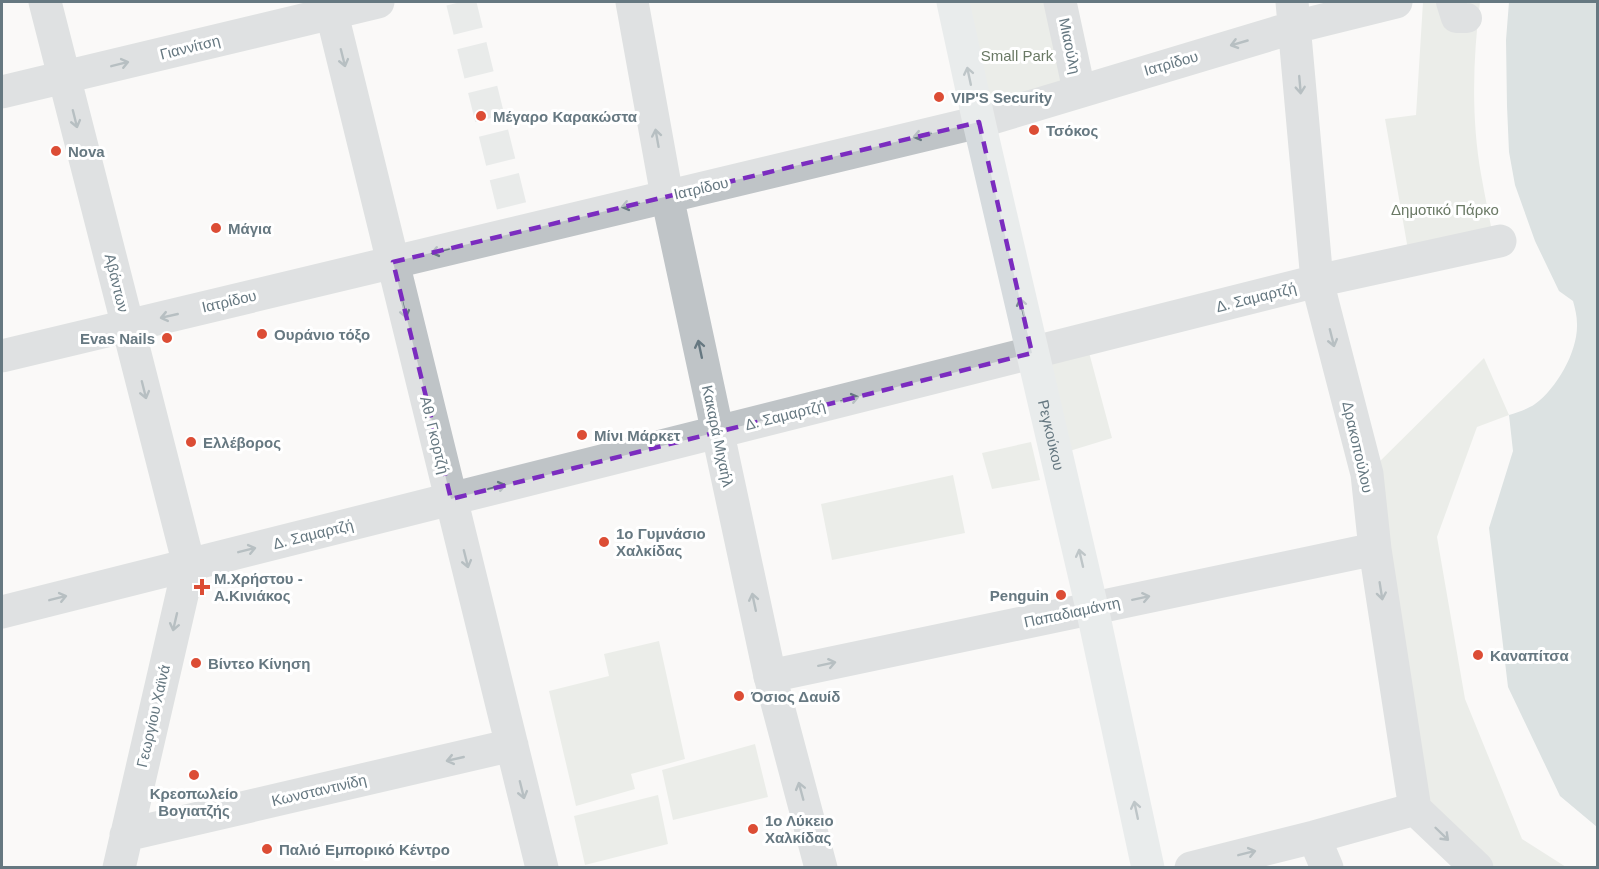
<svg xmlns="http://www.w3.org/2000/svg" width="1599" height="869" viewBox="0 0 1599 869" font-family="Arial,sans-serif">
  <rect width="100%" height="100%" fill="#faf9f8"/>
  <!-- green -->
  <path fill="#daded7" d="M 953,2 L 1060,2 L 1079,90 L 979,122 Z
    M 1423,2 L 1480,2 C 1473,58 1471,117 1481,174 C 1485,197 1490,220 1494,243 L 1410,261 L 1385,119 L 1416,115 Z
    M 1087,345 L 1112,438 L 1063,453 L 1040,355 Z
    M 1484,358 L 1509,415 L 1477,427 L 1437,537 L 1465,699 L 1522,839 L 1566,867 L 1477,867 L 1415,809 L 1367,474 Z
    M 1031,442 L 1040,480 L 992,489 L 982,453 Z
    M 953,475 L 965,533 L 832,560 L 821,504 Z
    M 659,641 L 685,759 L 631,774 L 635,789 L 576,806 L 549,691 L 609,676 L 604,654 Z
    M 755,744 L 768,797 L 673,820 L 662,770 Z
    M 658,795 L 668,844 L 585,865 L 574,816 Z"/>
  <!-- water -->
  <path fill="#b8c5c8" d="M 1509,2 L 1597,2 L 1597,827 L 1560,796 L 1508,687 L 1489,528 L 1513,451 L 1509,415 C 1518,412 1528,409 1535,404 C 1557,388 1578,351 1577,324 C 1577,316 1575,308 1573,301 L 1559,291 L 1535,241 L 1515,185 L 1509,152 L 1507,106 L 1506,40 Z"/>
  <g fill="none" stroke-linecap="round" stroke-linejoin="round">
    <!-- pedestrian-tunnel -->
    <path stroke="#d5d9da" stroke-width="30" stroke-dasharray="30 15" stroke-linecap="butt" d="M 461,2 L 518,232"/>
    <!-- pedestrian -->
    <path stroke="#bfc4c7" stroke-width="30" d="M 1451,2 L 1456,18 L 1467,18"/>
    <!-- minor -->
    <path stroke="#bfc4c7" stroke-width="33" d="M 45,2 L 189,565 L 119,868
      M 329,2 L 542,868
      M 1060,2 L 1079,90
      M 1292,2 L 1317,281 L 1367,474 L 1375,549 L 1415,809 L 1477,868
      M 2,92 L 378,2
      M 2,356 L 979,122 L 1295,27 L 1396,2
      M 2,612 L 1317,281 L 1500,241
      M 770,676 L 1375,549
      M 126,835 L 512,745
      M 1314,837 L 1327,868
      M 1191,868 L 1314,837 L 1415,809"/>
    <!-- tertiary -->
    <path stroke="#bfc4c7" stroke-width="33" d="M 632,2 L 667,196 L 770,676 L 821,868"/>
    <!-- secondary -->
    <path stroke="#d6dbde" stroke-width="33" id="s1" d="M 953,2 L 979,122 L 1092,608 L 1148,868"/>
  </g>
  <!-- one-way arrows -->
  <defs><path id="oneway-shaft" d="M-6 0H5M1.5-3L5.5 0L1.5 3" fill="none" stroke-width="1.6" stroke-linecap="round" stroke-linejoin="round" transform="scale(1.5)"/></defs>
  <g stroke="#667881">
    <use href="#oneway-shaft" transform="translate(1239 43) rotate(164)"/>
    <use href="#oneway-shaft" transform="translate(343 58) rotate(76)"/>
    <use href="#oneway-shaft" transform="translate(120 64) rotate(-14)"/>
    <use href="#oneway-shaft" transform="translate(1300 85) rotate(85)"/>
    <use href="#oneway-shaft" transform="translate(75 119) rotate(76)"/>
    <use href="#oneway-shaft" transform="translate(922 135) rotate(167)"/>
    <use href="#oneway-shaft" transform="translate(657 138) rotate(-100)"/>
    <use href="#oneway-shaft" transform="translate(630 205) rotate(166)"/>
    <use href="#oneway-shaft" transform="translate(440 251) rotate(166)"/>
    <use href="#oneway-shaft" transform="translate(404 309) rotate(76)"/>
    <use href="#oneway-shaft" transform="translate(169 316) rotate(167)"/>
    <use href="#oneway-shaft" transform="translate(1332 338) rotate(76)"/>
    <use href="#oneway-shaft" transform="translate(700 349) rotate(-102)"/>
    <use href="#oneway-shaft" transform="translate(144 390) rotate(76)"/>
    <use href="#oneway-shaft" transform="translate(850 399) rotate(-14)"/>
    <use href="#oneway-shaft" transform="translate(497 487) rotate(-14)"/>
    <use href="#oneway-shaft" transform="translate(247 550) rotate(-14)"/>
    <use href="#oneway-shaft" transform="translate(466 559) rotate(76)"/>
    <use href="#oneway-shaft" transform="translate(1381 591) rotate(81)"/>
    <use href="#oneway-shaft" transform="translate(58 598) rotate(-14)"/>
    <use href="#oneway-shaft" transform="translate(1141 598) rotate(-12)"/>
    <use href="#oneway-shaft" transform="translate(754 602) rotate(-102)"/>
    <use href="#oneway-shaft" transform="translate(175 622) rotate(103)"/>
    <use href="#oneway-shaft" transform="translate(827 664) rotate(-12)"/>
    <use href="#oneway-shaft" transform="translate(455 759) rotate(167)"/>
    <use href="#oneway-shaft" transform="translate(522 790) rotate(76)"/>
    <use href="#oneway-shaft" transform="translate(801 791) rotate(-105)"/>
    <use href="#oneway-shaft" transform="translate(1442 834) rotate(44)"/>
    <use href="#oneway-shaft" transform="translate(1247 853) rotate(-14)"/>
  </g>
  <g stroke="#77878f">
    <use href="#oneway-shaft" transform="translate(969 76) rotate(-102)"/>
    <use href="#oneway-shaft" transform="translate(1022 307) rotate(-103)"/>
    <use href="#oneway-shaft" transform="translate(1081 558) rotate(-103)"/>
    <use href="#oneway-shaft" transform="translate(1136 810) rotate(-102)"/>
  </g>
  <!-- marked area -->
  <path d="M0 0H1599V869H0ZM 979,122 L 1032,353 L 451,499 L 393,262 Z" fill="#faf9f8" fill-opacity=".55" fill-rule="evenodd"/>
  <path fill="none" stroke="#7b2cbf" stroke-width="4.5" stroke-dasharray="12 8" stroke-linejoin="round" d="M 979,122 L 1032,353 L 451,499 L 393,262 Z"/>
  <!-- markers -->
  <g fill="#dc4d35" stroke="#fff" stroke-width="2">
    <circle cx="939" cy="97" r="6"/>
    <circle cx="481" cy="116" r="6"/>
    <circle cx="1034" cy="130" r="6"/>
    <circle cx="56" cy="151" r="6"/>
    <circle cx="216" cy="228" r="6"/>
    <circle cx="262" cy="334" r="6"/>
    <circle cx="167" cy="338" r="6"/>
    <circle cx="582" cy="435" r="6"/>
    <circle cx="191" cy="442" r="6"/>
    <circle cx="604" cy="542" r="6"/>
    <path d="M199 578h6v6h6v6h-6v6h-6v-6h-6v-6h6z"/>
    <circle cx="1061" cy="595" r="6"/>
    <circle cx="1478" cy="655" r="6"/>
    <circle cx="196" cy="663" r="6"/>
    <circle cx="739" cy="696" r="6"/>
    <circle cx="194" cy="775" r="6"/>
    <circle cx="753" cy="829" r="6"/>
    <circle cx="267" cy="849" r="6"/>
  </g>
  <g text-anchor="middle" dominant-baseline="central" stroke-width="6" stroke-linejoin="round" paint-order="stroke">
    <!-- street labels -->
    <g font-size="15" fill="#667881" stroke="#fff">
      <text transform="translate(1070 46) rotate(78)">Μιαούλη</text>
      <text transform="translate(190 47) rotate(-14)">Γιαννίτση</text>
      <text transform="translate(1171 63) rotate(-16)">Ιατρίδου</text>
      <text transform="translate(701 188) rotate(-13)">Ιατρίδου</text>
      <text transform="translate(117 283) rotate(76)">Αβάντων</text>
      <text transform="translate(1256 297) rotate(-14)">Δ. Σαμαρτζή</text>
      <text transform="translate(229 301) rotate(-13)">Ιατρίδου</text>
      <text transform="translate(785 415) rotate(-14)">Δ. Σαμαρτζή</text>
      <text stroke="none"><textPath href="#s1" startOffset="444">Ρεγκούκου</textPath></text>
      <text transform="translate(435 435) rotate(76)">Αθ. Γκορτζή</text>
      <text transform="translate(718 436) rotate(78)">Κακαρά Μιχαήλ</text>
      <text transform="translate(1358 447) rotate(77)">Δρακοπούλου</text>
      <text transform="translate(313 534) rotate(-14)">Δ. Σαμαρτζή</text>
      <text transform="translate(1072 612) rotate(-12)">Παπαδιαμάντη</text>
      <text transform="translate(153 716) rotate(-77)">Γεωργίου Χαϊνά</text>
      <text transform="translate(319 790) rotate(-13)">Κωνσταντινίδη</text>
    </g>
    <!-- park labels -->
    <g font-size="15" fill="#6a7965" stroke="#fff">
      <text x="1017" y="55">Small Park</text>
      <text x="1445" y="209">Δημοτικό Πάρκο</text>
    </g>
    <!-- poi labels -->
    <g font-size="15" font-weight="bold" fill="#667881" stroke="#fff" text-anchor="start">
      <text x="951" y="97">VIP'S Security</text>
      <text x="493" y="116">Μέγαρο Καρακώστα</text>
      <text x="1046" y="130">Τσόκος</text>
      <text x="68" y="151">Nova</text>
      <text x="228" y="228">Μάγια</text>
      <text x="274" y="334">Ουράνιο τόξο</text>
      <text x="155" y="338" text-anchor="end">Evas Nails</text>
      <text x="594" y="435">Μίνι Μάρκετ</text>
      <text x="203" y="442">Ελλέβορος</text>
      <text x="616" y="533">1ο Γυμνάσιο<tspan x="616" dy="17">Χαλκίδας</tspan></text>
      <text x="214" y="578">Μ.Χρήστου -<tspan x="214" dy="17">Α.Κινιάκος</tspan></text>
      <text x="1049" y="595" text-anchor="end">Penguin</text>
      <text x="1490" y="655">Καναπίτσα</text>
      <text x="208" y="663">Βίντεο Κίνηση</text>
      <text x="751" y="696">Όσιος Δαυίδ</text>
      <text x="194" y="793" text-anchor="middle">Κρεοπωλείο<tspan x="194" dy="17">Βογιατζής</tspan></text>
      <text x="765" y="820">1ο Λύκειο<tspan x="765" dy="17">Χαλκίδας</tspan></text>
      <text x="279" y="849">Παλιό Εμπορικό Κέντρο</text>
    </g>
  </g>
  <!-- border -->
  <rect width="1599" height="869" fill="none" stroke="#667881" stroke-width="6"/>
</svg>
